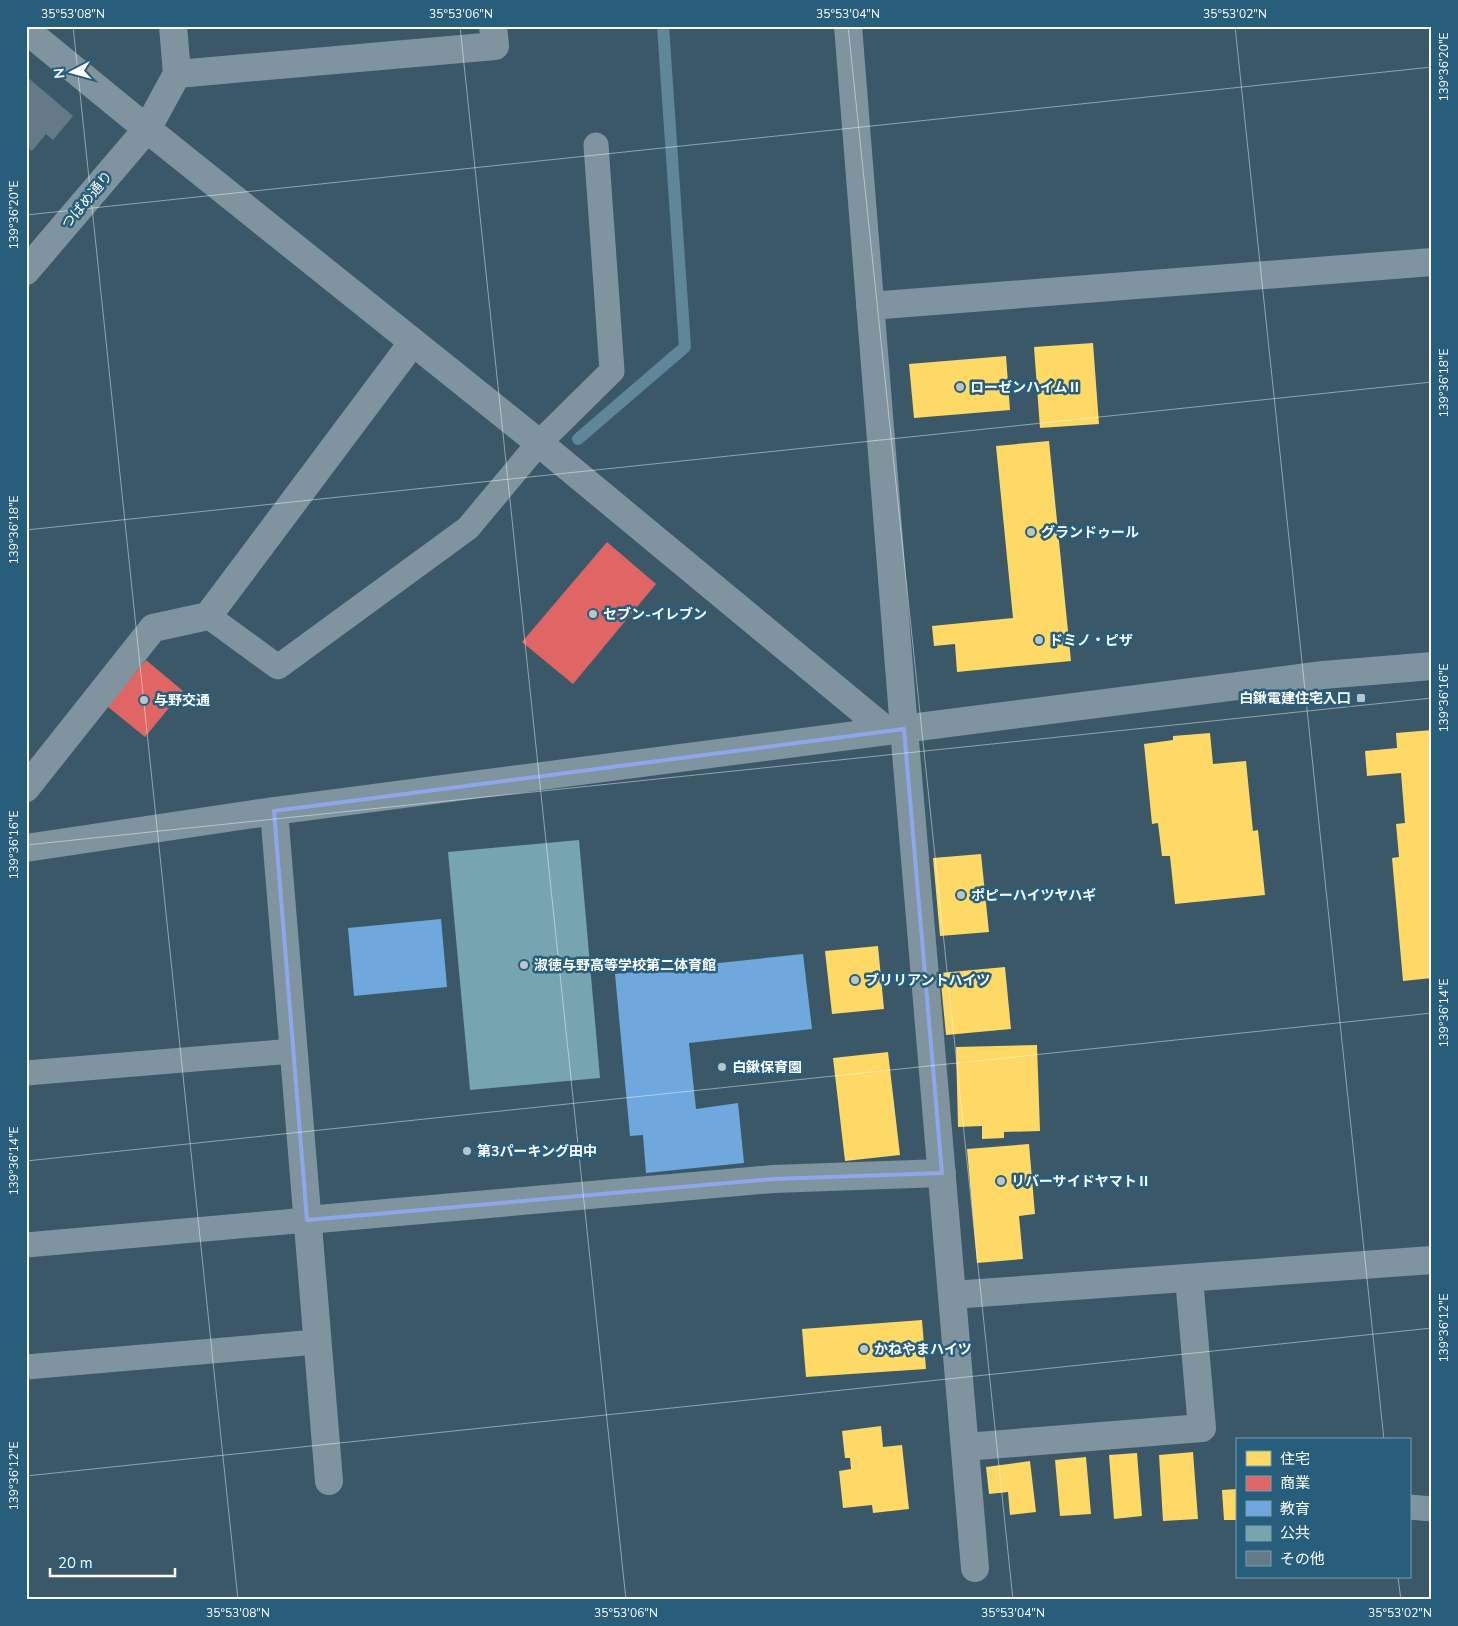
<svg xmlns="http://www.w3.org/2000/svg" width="1458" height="1626" viewBox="0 0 1458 1626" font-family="'Nunito Sans','Noto Sans JP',sans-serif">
  <rect width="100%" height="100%" fill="#3b5868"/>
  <!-- homes -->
  <path fill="#ffd966" d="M 1093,343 L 1099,424 L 1040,428 L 1034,347 Z
    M 1006,356 L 1010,410 L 914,418 L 909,364 Z
    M 1049,441 L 1071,661 L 957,672 L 955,644 L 934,646 L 932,626 L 1013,618 L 996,446 Z
    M 1432,730 L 1432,978 L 1403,981 L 1392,858 L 1399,857 L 1396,824 L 1405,823 L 1401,773 L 1367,776 L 1365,751 L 1397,748 L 1396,733 Z
    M 1210,733 L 1213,764 L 1246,761 L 1253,831 L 1258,830 L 1265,895 L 1175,904 L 1170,856 L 1162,856 L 1158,823 L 1152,824 L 1144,744 L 1173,740 L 1173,736 Z
    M 981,854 L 989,932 L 940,936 L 933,858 Z
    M 878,946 L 884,1009 L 832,1014 L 825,951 Z
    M 1005,967 L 1011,1029 L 946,1035 L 940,973 Z
    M 1037,1045 L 1040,1131 L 1004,1132 L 1004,1138 L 982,1139 L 982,1126 L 958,1127 L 956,1047 Z
    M 888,1052 L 900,1155 L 845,1161 L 833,1058 Z
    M 1029,1144 L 1035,1214 L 1019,1216 L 1023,1259 L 977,1263 L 967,1149 Z
    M 922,1320 L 926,1369 L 806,1377 L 802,1329 Z
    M 881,1426 L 883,1447 L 902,1445 L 909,1509 L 873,1513 L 872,1505 L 843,1508 L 839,1471 L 851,1469 L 850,1458 L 845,1458 L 842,1431 Z
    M 1193,1452 L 1198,1519 L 1163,1521 L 1159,1455 Z
    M 1137,1453 L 1142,1516 L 1114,1519 L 1109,1455 Z
    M 1086,1457 L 1091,1514 L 1060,1516 L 1055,1460 Z
    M 1030,1461 L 1036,1512 L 1010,1515 L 1008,1492 L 989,1494 L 986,1467 Z
    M 1237,1489 L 1237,1520 L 1224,1520 L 1222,1490 Z"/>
  <!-- shops -->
  <path fill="#e06666" d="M 607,542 L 656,584 L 573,684 L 522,642 Z
    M 146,660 L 183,691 L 145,737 L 107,706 Z"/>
  <!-- schools -->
  <path fill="#6fa8dc" d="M 441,919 L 447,987 L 354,996 L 348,928 Z
    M 803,954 L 812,1029 L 689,1043 L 696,1109 L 738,1103 L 744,1163 L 646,1173 L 643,1135 L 630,1136 L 615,974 Z"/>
  <!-- public -->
  <path fill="#76a5af" d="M 579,840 L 600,1078 L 470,1090 L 448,852 Z"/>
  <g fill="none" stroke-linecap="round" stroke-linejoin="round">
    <!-- stream -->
    <path stroke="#60869a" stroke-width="12" d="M 578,439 L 685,347 L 663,26"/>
  </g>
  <!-- building -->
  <path fill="#647a86" d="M 26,76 L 73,116 L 53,140 L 46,134 L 32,151 L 26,146 Z"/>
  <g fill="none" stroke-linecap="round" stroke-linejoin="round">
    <!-- service -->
    <path stroke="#7f949f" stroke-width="25" d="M 208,616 L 278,667 L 468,528 L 539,443 L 612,371 L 596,145
      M 26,1073 L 293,1051
      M 26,1245 L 307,1220
      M 26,1367 L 317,1342
      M 1409,1507 L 1432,1509"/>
    <!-- minor -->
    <path stroke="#7f949f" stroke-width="28" d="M 848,26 L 904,729 L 975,1568
      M 26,30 L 147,129
      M 177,74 L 495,46 L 493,26
      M 26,271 L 147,129 L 177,74 L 173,26
      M 870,306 L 1432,262
      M 26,788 L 153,628 L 208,616 L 413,342
      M 274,811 L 329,1481
      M 307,1220 L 773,1179 L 942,1173
      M 952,1295 L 1432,1260
      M 965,1447 L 1202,1428 L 1189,1278"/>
    <!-- tertiary -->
    <path stroke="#7f949f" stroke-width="28" d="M 147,129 L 539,443 L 887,731
      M 26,848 L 274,811 L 887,731 L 1323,675 L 1432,666"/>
  </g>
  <!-- marked area -->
  <path fill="none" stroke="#8ea6ec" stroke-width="4" stroke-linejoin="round" d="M 904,729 L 942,1173 L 773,1179 L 307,1220 L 274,811 Z"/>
  <!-- ticks -->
  <path fill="none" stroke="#fff" stroke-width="1" stroke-opacity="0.45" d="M 73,26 L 238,1600M 460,26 L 626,1600M 848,26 L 1013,1600M 1235,26 L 1384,1440M 26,215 L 1432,67M 26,530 L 1432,382M 26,845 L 1432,698M 26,1161 L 1432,1013M 26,1476 L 1432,1328M 1398,1577 L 1401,1600"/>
  <!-- markers -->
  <g fill="#bac5ca" stroke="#275e7c" stroke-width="2">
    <circle cx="960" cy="387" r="5"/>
    <circle cx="1031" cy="532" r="5"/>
    <circle cx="593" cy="614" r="5"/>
    <circle cx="1039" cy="640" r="5"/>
    <rect x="1356" y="693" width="10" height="10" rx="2.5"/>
    <circle cx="144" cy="700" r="5"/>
    <circle cx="961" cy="895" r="5"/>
    <circle cx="524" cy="965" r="5"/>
    <circle cx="855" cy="980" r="5"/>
    <circle cx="722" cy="1067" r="5"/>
    <circle cx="467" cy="1151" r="5"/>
    <circle cx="1001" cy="1181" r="5"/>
    <circle cx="864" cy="1349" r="5"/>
  </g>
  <g text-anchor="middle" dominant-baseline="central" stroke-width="5" stroke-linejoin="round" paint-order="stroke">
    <!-- street labels -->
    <g font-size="14" fill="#fff" stroke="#275e7c">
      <text transform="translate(87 200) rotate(-50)">つばめ通り</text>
    </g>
    <!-- poi labels -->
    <g font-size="14" font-weight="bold" fill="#fff" stroke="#275e7c" text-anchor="start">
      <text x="970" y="387">ローゼンハイムⅡ</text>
      <text x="1041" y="532">グランドゥール</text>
      <text x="603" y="614">セブン-イレブン</text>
      <text x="1049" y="640">ドミノ・ピザ</text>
      <text x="1351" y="698" text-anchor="end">白鍬電建住宅入口</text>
      <text x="154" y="700">与野交通</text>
      <text x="971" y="895">ポピーハイツヤハギ</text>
      <text x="534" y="965">淑徳与野高等学校第二体育館</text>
      <text x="865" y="980">ブリリアントハイツ</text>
      <text x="732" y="1067">白鍬保育園</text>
      <text x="477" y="1151">第3パーキング田中</text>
      <text x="1011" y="1181">リバーサイドヤマトⅡ</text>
      <text x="874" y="1349">かねやまハイツ</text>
    </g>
  </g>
  <!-- border -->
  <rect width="1458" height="1626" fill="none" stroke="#275e7c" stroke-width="55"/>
  <!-- legend -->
  <rect x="1236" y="1438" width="175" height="140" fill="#275e7c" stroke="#7d9eb0"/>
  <rect x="1246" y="1451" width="25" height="15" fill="#ffd966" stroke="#7d9eb0"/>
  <text x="1280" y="1464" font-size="15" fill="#ffffff">住宅</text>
  <rect x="1246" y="1476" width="25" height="15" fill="#e06666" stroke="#7d9eb0"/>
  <text x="1280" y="1488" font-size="15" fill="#ffffff">商業</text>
  <rect x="1246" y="1501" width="25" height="15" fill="#6fa8dc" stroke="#7d9eb0"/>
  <text x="1280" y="1514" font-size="15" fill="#ffffff">教育</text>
  <rect x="1246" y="1526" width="25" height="15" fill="#76a5af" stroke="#7d9eb0"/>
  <text x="1280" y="1538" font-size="15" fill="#ffffff">公共</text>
  <rect x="1246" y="1551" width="25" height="15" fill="#647a86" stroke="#7d9eb0"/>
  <text x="1280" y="1564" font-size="15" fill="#ffffff">その他</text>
  <!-- north arrow -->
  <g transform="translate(72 72) rotate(264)" stroke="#275e7c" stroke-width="4" paint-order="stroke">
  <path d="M0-4L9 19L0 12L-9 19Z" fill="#ffffff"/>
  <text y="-8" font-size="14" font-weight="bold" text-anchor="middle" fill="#ffffff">N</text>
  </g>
  <!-- scale -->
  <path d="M50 1568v8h125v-8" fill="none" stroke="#ffffff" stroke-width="2.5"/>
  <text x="58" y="1568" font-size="15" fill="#ffffff" stroke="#275e7c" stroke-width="4" paint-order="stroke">20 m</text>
  <rect x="28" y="28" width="1402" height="1570" fill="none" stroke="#fff" stroke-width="2"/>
  <g font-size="12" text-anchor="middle" fill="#fff">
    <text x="73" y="18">35°53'08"N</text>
    <text x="461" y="18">35°53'06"N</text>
    <text x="848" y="18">35°53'04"N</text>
    <text x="1235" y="18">35°53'02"N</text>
    <text transform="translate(1444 67) rotate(-90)" y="4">139°36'20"E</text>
    <text transform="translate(14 215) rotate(-90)" y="4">139°36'20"E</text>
    <text transform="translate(1444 383) rotate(-90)" y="4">139°36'18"E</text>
    <text transform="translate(14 530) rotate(-90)" y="4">139°36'18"E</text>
    <text transform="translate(1444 698) rotate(-90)" y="4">139°36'16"E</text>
    <text transform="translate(14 845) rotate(-90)" y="4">139°36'16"E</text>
    <text transform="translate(1444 1013) rotate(-90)" y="4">139°36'14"E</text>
    <text transform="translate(14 1161) rotate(-90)" y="4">139°36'14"E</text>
    <text transform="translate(1444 1328) rotate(-90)" y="4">139°36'12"E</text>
    <text transform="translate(14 1476) rotate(-90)" y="4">139°36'12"E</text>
    <text x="238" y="1617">35°53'08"N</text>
    <text x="626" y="1617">35°53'06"N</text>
    <text x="1013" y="1617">35°53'04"N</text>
    <text x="1400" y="1617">35°53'02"N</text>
  </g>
</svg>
